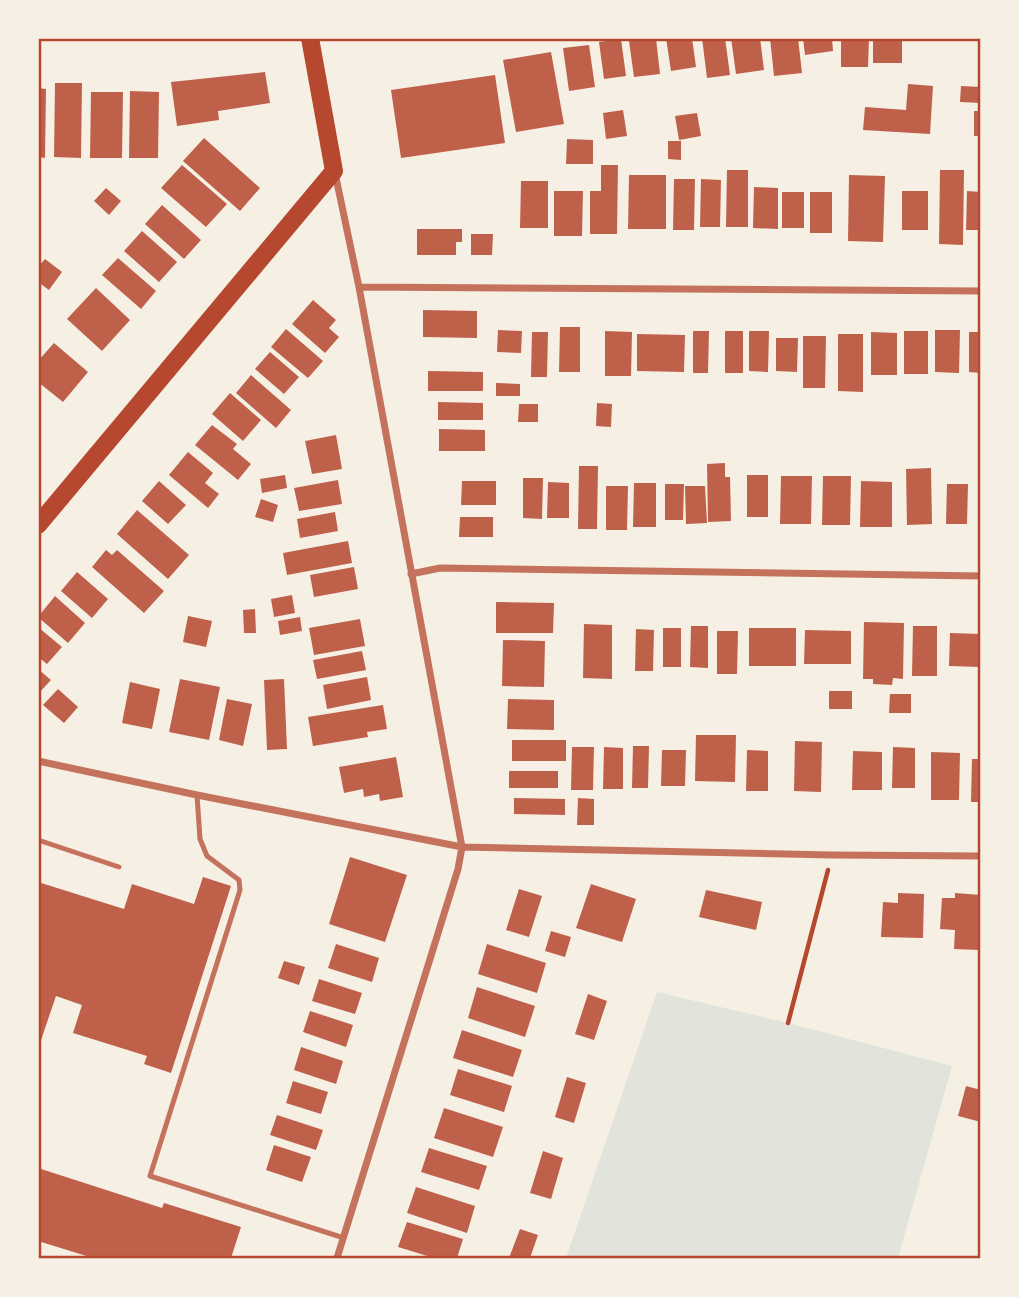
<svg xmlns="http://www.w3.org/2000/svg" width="1019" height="1297" viewBox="0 0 1019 1297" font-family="'Fira Sans',sans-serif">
  <rect width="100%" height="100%" fill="#f6efe4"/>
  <!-- green -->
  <path fill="#e2e4dc" d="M 657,992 L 788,1023 L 952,1066 L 898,1258 L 566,1258 Z"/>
  <!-- building -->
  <path fill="#bf614a" d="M 645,38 L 656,38 L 660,74 L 634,77 L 629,41 Z
    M 666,38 L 692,38 L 696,67 L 671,71 Z
    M 702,38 L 725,38 L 730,75 L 707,78 Z
    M 731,38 L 760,38 L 764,70 L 736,74 Z
    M 770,38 L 798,38 L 802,73 L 774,76 Z
    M 803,38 L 832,38 L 833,51 L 805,55 Z
    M 841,38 L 869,38 L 868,67 L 841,67 Z
    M 873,38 L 902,38 L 902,63 L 873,63 Z
    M 621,39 L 626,76 L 604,79 L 599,42 Z
    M 589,45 L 595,87 L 569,91 L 563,48 Z
    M 551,52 L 564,124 L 516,132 L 503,60 Z
    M 265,72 L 270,103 L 218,111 L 219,120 L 177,126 L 171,82 Z
    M 495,75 L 505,143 L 401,158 L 391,90 Z
    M 55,83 L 82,83 L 81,158 L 54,157 Z
    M 908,84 L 933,86 L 930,134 L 863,130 L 865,107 L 906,110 Z
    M 961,86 L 981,87 L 981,103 L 960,102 Z
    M 38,88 L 46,89 L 45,158 L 38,157 Z
    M 130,91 L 159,92 L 158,158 L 129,158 Z
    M 91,92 L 123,92 L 122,158 L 90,158 Z
    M 623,110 L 627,136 L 606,139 L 603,113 Z
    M 974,111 L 981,111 L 981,136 L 974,136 Z
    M 697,113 L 701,136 L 679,140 L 675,116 Z
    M 204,138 L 260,188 L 240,211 L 183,161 Z
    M 567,139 L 593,140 L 593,164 L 566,164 Z
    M 668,141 L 681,141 L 681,160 L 668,159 Z
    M 182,165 L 227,204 L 206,227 L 161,188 Z
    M 601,165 L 618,165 L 617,234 L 590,234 L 590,191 L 601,191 Z
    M 727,170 L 748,170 L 748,227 L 726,227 Z
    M 940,170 L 964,170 L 963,245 L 939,244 Z
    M 629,175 L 666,175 L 666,229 L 628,229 Z
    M 849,175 L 885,176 L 883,242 L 848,241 Z
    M 674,179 L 695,179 L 694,230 L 673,230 Z
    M 701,179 L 721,180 L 720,227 L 700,227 Z
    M 521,181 L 548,181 L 548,228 L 520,228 Z
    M 754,187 L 778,188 L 778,229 L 753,228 Z
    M 106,188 L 121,201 L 109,215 L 94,201 Z
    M 554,191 L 583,191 L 582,236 L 554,236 Z
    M 902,191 L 928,191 L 928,230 L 902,230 Z
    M 967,191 L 981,192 L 981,230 L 966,230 Z
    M 782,192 L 804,192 L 804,228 L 782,228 Z
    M 810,192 L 832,192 L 832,233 L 810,233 Z
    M 162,205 L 201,240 L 184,259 L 145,224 Z
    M 417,229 L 462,229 L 462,242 L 456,242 L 456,255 L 417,255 Z
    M 142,231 L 177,262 L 159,282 L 124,251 Z
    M 471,234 L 493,234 L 492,255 L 471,255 Z
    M 118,258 L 156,291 L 141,309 L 102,275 Z
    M 45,259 L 62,272 L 49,290 L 38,282 L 38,267 Z
    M 96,288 L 130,320 L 102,351 L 67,319 Z
    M 313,300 L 336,320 L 329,328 L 339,337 L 325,353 L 292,324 Z
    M 423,310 L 477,311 L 477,338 L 423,337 Z
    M 560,327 L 580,327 L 580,372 L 559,372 Z
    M 286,329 L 323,361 L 308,378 L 271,347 Z
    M 498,330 L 522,331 L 521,353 L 497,352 Z
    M 935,330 L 960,330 L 959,373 L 935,372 Z
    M 605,331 L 632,332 L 631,376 L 605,376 Z
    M 693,331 L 709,331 L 708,373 L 693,373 Z
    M 725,331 L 743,331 L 743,373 L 725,373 Z
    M 749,331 L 769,331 L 768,372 L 749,371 Z
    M 904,331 L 928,331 L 928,374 L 904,374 Z
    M 532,332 L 548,332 L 547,377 L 531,377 Z
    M 871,332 L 897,333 L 897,375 L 871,375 Z
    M 969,332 L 981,332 L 981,373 L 969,372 Z
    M 637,334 L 685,335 L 684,372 L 637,371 Z
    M 838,334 L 863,334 L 863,392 L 838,391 Z
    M 803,336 L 826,336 L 825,388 L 803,388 Z
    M 776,338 L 798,338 L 797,372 L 776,371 Z
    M 54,343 L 88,372 L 63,402 L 38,382 L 38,361 Z
    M 270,352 L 299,377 L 284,394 L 255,369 Z
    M 428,371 L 483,372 L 483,391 L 428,391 Z
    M 251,375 L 291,410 L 276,428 L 236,393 Z
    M 496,383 L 520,384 L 520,396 L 496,396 Z
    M 230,393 L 261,420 L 243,441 L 212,414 Z
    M 438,402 L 483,403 L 483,420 L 438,420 Z
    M 597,403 L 612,404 L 611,427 L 596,426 Z
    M 519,404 L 538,404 L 538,422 L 518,422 Z
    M 212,425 L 237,444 L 233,449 L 251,464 L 238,480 L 195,445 Z
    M 439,429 L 485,430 L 485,451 L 439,451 Z
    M 336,435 L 342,469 L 312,474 L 305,441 Z
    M 188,452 L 213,473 L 205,483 L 219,494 L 208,508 L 169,475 Z
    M 725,463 L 725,477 L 730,477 L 731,521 L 708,522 L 707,464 Z
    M 579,466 L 598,466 L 597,529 L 578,529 Z
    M 931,468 L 932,524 L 907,525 L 906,469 Z
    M 285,475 L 287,488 L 262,493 L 260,479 Z
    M 747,475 L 768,475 L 768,517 L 747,517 Z
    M 781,476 L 812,476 L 811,524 L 780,524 Z
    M 823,476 L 851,476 L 850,525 L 822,525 Z
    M 523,478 L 543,478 L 542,519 L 523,518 Z
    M 338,480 L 342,504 L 299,511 L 294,488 Z
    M 159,481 L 186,505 L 168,524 L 142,501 Z
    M 462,481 L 496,481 L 496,505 L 461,505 Z
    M 861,481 L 892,482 L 892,527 L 860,527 Z
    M 548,482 L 569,483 L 569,518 L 547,518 Z
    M 634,483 L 656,483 L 656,527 L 633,527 Z
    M 665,484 L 684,484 L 683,520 L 665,520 Z
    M 947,484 L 968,484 L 967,524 L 946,524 Z
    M 606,486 L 628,486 L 627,530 L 606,530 Z
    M 685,486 L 705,486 L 707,523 L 686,524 Z
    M 261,499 L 278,505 L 273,522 L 255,517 Z
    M 137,510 L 189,555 L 168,579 L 117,534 Z
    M 335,512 L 338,531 L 300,538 L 297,519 Z
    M 460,517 L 493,517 L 493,537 L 459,537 Z
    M 348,541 L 352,563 L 287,575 L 283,553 Z
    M 106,550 L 112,555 L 117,550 L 164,591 L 144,613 L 92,567 Z
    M 354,567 L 358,589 L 314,597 L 310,575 Z
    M 77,572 L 108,599 L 92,618 L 61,591 Z
    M 292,595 L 295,613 L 274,617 L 271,599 Z
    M 55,596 L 85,623 L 68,643 L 38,617 Z
    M 496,602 L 554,603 L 553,633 L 496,633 Z
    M 255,609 L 256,633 L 244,633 L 243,610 Z
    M 188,616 L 212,621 L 206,647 L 183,642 Z
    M 300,617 L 302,631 L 280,635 L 278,621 Z
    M 360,619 L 365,646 L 314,655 L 309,628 Z
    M 864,622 L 904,623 L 903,679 L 893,678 L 892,685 L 873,684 L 873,679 L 863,679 Z
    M 584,624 L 612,625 L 612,679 L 583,678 Z
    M 691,626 L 708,626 L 708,668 L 690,667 Z
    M 913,626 L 937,626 L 937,676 L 912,676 Z
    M 38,627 L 62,647 L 47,664 L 38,657 Z
    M 663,628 L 681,628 L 681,667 L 663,667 Z
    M 749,628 L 796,628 L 796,666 L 749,666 Z
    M 636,629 L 654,630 L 653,671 L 635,671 Z
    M 805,630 L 851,631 L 851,664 L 804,664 Z
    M 717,631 L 738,631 L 737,674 L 717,674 Z
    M 950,633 L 981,634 L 981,667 L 949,666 Z
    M 503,640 L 545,641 L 544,687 L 502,686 Z
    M 362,651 L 366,670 L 317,679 L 313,660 Z
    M 38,669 L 51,680 L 38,694 Z
    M 367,677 L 371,700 L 327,709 L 323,685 Z
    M 180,679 L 220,687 L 209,740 L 169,732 Z
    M 284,679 L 287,749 L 267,750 L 264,680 Z
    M 130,682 L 160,689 L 152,729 L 122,723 Z
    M 58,689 L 78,707 L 64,723 L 43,705 Z
    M 829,691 L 852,691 L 852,709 L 829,709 Z
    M 890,694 L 911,694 L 911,713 L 889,713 Z
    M 227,699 L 252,704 L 243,746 L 219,740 Z
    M 508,699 L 554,700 L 554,730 L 507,729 Z
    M 383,705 L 387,729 L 367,732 L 368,737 L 313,746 L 308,717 Z
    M 696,735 L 736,735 L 735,782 L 695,781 Z
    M 512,740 L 566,740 L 566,761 L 512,761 Z
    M 795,741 L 822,742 L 821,792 L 794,791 Z
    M 633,746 L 649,746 L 648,788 L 632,788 Z
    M 572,747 L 594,747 L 593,790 L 571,790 Z
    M 604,747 L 623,748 L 623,789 L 603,789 Z
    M 893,747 L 915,748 L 915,788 L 892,788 Z
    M 662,750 L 686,750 L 685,786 L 661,786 Z
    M 747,750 L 768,751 L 768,791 L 746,791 Z
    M 853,751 L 882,752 L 882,790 L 852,790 Z
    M 931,752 L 960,753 L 959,800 L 931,800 Z
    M 396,757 L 403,797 L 380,801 L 379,794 L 364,797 L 363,789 L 344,793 L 339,767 Z
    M 972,759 L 981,759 L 981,802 L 971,802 Z
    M 509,771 L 558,771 L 558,788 L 509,788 Z
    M 514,798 L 565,799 L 565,815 L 514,814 Z
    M 578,798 L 594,799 L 594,825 L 577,825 Z
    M 350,857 L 407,875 L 385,942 L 329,924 Z
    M 203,877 L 231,886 L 171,1073 L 144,1064 L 147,1056 L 73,1033 L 82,1005 L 56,996 L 38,1049 L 38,882 L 124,909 L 132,884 L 194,904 Z
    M 591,884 L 636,899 L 622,942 L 576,928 Z
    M 519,889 L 542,896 L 529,937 L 506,930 Z
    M 706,890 L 762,902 L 756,930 L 699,917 Z
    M 898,893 L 924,894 L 923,938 L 881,937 L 883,902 L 898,903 Z
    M 955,893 L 981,895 L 979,950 L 954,949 L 955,930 L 940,929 L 942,898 L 955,898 Z
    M 551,931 L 571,937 L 565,957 L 545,951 Z
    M 336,944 L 379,958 L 372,982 L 328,968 Z
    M 487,944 L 546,963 L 537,993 L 478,974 Z
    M 284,961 L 305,967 L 299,985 L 278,978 Z
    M 319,979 L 362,993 L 355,1014 L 312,1001 Z
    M 477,987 L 535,1006 L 525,1037 L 468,1018 Z
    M 588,994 L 607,1001 L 594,1040 L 575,1034 Z
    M 310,1011 L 353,1025 L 346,1047 L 303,1032 Z
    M 462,1030 L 522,1050 L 513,1077 L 453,1058 Z
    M 301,1047 L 343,1061 L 336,1084 L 294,1070 Z
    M 458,1069 L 512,1086 L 504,1112 L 450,1095 Z
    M 567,1077 L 586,1083 L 574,1123 L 555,1117 Z
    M 293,1081 L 328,1092 L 321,1114 L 286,1103 Z
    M 966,1086 L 981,1090 L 981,1122 L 958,1116 Z
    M 444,1108 L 503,1127 L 493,1157 L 434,1138 Z
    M 277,1115 L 323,1130 L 316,1150 L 270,1135 Z
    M 274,1145 L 311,1157 L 302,1182 L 266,1170 Z
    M 429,1148 L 487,1166 L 479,1190 L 421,1172 Z
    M 543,1151 L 563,1158 L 551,1199 L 530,1193 Z
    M 38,1168 L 162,1208 L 164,1203 L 241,1227 L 231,1258 L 93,1258 L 38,1241 Z
    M 416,1187 L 475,1206 L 467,1233 L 407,1213 Z
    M 407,1222 L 463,1239 L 457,1258 L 434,1258 L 398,1247 Z
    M 520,1229 L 538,1235 L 530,1258 L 509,1258 Z"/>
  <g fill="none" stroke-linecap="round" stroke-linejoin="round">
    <!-- path -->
    <path stroke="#b5482f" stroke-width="4.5" d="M 788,1023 L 828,870"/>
    <!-- service -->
    <path stroke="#c5725c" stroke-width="5" d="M 197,795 L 200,839 L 207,856 L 239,880 L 240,890 L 150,1176 L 344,1238
      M 38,840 L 119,867"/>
    <!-- minor -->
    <path stroke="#c5725c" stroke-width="7" d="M 335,173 L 359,287 L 462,847 L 458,869 L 337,1258
      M 359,287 L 981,291
      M 411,574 L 440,568 L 981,576
      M 38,761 L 197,795 L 462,847 L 832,855 L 981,856"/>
    <!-- primary -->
    <path stroke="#b5482f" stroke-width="18" d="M 38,525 L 334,171 L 310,38"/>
  </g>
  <!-- border -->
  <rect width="1019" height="1297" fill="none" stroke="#f6efe4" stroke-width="80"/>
  <rect x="40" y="40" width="939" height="1217" fill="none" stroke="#b5482f" stroke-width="2.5"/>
</svg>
